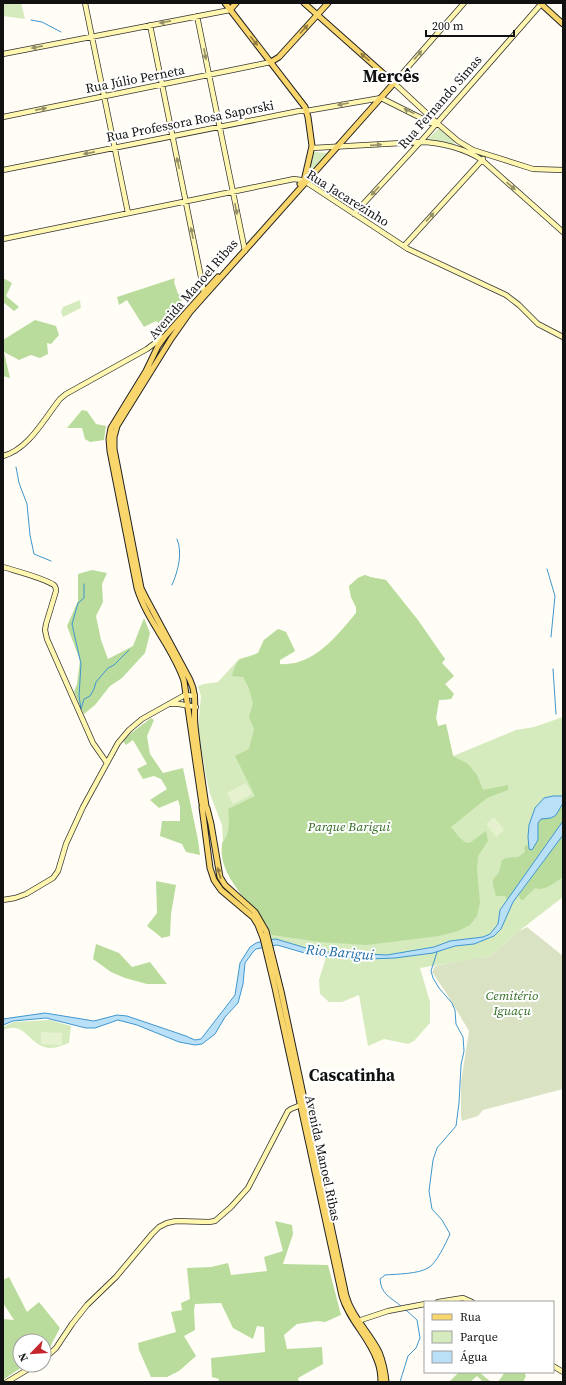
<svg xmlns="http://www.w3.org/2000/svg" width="566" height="1385" viewBox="0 0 566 1385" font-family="'Source Serif 4',serif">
  <rect width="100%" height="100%" fill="#fffdf5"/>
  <!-- green -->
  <path fill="#d5ebbd" d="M 3,3 L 21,3 L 25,19 L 3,16 Z
    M 439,128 L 455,141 L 454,144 C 446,146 436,141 427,140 Z
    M 314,152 L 329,153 L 308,177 L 307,176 Z
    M 80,300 L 81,308 L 63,317 L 61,312 L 63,307 Z
    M 365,575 L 370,577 L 386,580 L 445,659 L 442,663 L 454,676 L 445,684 L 454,694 L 451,699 L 439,700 L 436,718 L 438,726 L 446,724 L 453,756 L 516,730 L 534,727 L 563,717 L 563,897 L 519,931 L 495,952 L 487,957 L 420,968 L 430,1002 L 430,1023 L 414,1041 L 408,1044 L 384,1039 L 368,1046 L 359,995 L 342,1002 L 329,1002 L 320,994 L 319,980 L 327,954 L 273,942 L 266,924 L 254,908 L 242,897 L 226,870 L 222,845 L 223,841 L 222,825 L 210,794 L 206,776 L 198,727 L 201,696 L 198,686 L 204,684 L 218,682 L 239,659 L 258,653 L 264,640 L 278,629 L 286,632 L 295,651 L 280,660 L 280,664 C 313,667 337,636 356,613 L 356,607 L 351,597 L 349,586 L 358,578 Z
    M 50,1020 L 71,1026 L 69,1043 C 63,1045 57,1048 50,1048 C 29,1047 26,1020 3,1030 L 3,1027 L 14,1022 Z"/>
  <!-- forest -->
  <path fill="#b9dc9c" d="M 3,278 L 12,283 L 6,296 L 19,307 L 14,311 L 3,302 Z
    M 175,278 L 174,282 L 178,294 L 181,295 C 184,310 173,317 163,326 L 156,321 L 144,327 L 127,300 L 119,305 L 117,297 Z
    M 35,320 L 56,326 L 59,335 L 51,344 L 47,343 L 48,354 L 40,358 L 31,355 L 19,360 L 4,352 L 10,378 L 3,376 L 3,340 Z
    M 82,410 L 87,411 L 96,424 L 106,426 L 104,440 L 90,442 L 85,439 L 82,428 L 67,428 Z
    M 92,570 L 107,573 L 102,584 L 103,602 L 96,616 L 101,640 L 108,659 L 133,646 L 144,618 L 150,633 L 145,653 L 122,678 L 110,686 L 95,705 L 84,714 L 74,692 L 77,684 L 80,660 L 67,626 L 78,601 L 78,574 Z
    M 365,575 L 370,577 L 386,580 L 418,620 L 445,659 L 442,663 L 454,676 L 445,684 L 454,694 L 451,699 L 439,700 L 436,718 L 438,726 L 446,724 L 453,756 L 468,764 L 477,775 L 483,790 L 508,785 L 508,790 L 487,798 L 451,827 L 460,838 L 466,843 L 471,842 L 486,831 L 488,841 L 478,856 L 477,869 L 480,903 L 477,916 L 470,925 L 458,931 L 439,936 L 366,945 L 320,942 L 272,935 C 269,931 268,926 265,922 C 248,900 218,875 222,845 C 222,841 225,840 226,837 C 230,828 229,818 228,809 L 255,796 L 235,756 L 249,749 L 254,729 L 249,717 L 253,703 L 248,686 L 243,677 L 232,676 C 239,653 239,662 258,653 L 264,640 L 278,629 L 286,632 L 295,651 L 280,660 L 280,664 C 313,667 337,636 356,613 L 356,607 L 351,597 L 349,586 L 358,578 Z
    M 151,718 L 154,720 L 147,736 L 150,754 L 163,773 L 183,768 L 198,840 L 200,855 L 186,852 L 182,844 L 160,836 L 162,821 L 180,821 L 180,807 L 178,800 L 159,808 L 150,800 L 167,789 L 161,779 L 154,776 L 143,779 L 137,769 L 147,764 L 133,740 L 126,745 L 122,740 Z
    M 563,803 L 563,821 L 507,900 L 505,896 L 496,896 L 493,885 L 493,880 L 499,872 L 502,860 L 506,858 L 518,857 L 525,852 L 524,847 L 526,845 L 530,846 L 532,850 L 538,840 L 538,823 L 541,819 L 551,818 L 556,815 Z
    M 563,835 L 563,877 C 555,882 544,892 535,888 L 523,900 L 520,899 L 519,895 Z
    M 156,881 L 176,885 L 171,914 L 170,936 L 162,938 L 147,926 L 157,913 Z
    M 96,944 L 119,953 L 132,967 L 150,962 L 167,984 L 147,984 L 125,978 L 111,972 L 93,959 Z
    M 275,1221 L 292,1225 L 293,1234 L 283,1264 L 328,1265 L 341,1315 L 325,1322 L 317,1321 L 297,1324 L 284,1335 L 287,1349 L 322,1347 L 323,1364 L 298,1378 L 299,1382 L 218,1382 L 219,1379 L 212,1377 L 211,1358 L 265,1352 L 264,1327 L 257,1326 L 253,1339 L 233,1328 L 221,1303 L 195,1304 L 194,1310 L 195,1330 L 184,1336 L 196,1356 L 179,1371 L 167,1377 L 151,1377 L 139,1350 L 138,1343 L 176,1332 L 171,1312 L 182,1310 L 181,1303 L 190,1299 L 187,1268 L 211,1267 L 228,1263 L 231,1275 L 267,1271 L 264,1257 L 283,1251 Z
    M 9,1277 L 27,1312 L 39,1302 L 60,1328 L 50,1347 L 44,1352 L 44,1341 L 20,1341 L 20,1365 L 25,1365 L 3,1380 L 3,1319 L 14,1320 L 3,1303 L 3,1280 Z
    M 459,1372 L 479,1372 L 491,1382 L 483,1382 L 477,1376 L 470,1382 L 449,1382 Z
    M 505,1372 L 524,1372 L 526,1376 L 523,1382 L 498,1382 Z"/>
  <!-- cemetery -->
  <path fill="#d9e3c4" d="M 527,927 L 563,956 L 563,1089 L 483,1110 L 478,1116 L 462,1121 L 461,1116 L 461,1082 L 469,1031 L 445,991 L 432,972 L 435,966 L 470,959 L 487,957 L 495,952 L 519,931 Z"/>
  <!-- pitch -->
  <path fill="#e6f2cf" d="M 246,783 L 252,794 L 233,804 L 227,793 Z
    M 494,817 L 504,830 L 496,837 L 486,824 Z
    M 41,1032 L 62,1033 L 62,1045 L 41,1044 Z"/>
  <!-- water -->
  <path fill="#b9e0f7" stroke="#3f96cf" d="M 553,796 L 563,796 L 563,803 L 556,815 L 551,818 L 541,819 L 538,823 L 538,840 L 532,850 L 529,849 L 528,837 L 529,825 L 535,808 L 544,798 Z
    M 563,821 L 563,835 L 513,902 L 501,929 L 494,936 L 474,944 L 455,946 L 433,953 L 395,958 L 368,959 L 315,956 L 277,945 L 256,949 L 253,952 L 245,963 L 243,984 L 238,1003 L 225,1017 L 215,1034 L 202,1044 L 195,1045 L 179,1042 L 137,1025 L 118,1020 L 95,1028 L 86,1028 L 46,1018 L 13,1021 L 3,1025 L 3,1019 L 45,1013 L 94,1021 L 117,1015 L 127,1016 L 186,1036 L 195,1040 L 201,1039 L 235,995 L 240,963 L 250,947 L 256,943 L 267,940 L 276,939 L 316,951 L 327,952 L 387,955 L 434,947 L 450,941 L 483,937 L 490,934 L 498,924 L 500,910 Z"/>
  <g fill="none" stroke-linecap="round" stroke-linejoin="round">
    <!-- stream -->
    <path stroke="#3f96cf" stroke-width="1" d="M 31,20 L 42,22 L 61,32
      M 16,467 L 19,483 L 27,504 L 30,535 L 34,554 L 51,561
      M 547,569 L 555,596 L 551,637
      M 172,585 C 178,571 183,553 177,539
      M 553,669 L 556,714
      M 81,709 L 79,696 L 81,664 L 72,624 L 78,603 L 84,598 L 84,584
      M 81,709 L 84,699 L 90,696 L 94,689 L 96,682 L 108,668 L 114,665 L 129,650
      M 401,1306 C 390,1297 381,1294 380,1279 L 385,1275 C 397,1274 418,1274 428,1268 C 436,1264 446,1243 450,1234 L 442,1220 L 432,1209 L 429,1191 L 433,1160 L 437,1148 L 456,1126 L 459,1103 L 461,1065 L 464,1051 L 463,1037 L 456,1024 L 455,1010 L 452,1003 L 439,988 L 433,978 L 431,971 L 437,952
      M 400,1382 L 408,1356 L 416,1348 L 420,1338 L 417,1320 L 406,1310"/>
    <defs>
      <path id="secondary" d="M 85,3 L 128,213
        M 464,3 L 394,83 L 437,123 L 458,141 L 473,150 L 533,169 L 563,170
        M 197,16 L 245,251
        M 150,25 L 204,292 L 205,293
        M 3,54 L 230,10
        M 3,117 L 271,62
        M 312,148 L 420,142 C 440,142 466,149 482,160 L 563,232
        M 3,170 L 299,111 L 306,111 L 381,98 L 431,123 L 437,123
        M 354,214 L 423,139 L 542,3
        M 3,239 L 294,179 L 301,180 L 306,182 L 408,249 L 506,295 L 519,305 L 538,324 L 563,337
        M 404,246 L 483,159
        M 3,456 C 29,449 44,419 60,399 L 66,394 L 147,349 L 163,337
        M 3,567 C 16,571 44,578 54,585 C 56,587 56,588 56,591 L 46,624 L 45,630 L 47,639 L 93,743 L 107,763
        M 171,704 L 179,704 L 196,707
        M 3,900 L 15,898 L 26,894 L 53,878 L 58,871 L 66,844 L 83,807 L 118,743 L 129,730 L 142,719 L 185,695 L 195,696
        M 438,1302 L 463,1298 L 472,1302
        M 355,1322 L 388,1311 L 425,1304
        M 44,1359 L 56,1348 L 72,1324 L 87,1305 L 116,1277 L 152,1234 L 159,1227 L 167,1223 L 176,1221 L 209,1222 L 215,1221 L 231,1207 L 248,1188 L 288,1111 L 291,1109 L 303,1104
        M 553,1366 L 563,1372
        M 7,1382 L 35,1365"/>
      <path id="primary" d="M 225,3 L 305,107 L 308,117 L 312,146 L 304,181 L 300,184
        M 540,3 L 563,24
        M 230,10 L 236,3
        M 271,62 L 279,57 L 328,3
        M 202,804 L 184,681 C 174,649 147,621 137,588 L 110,451 L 109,439 L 111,428 L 146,371 L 158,346 L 166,335 L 218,277
        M 206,806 C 202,779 198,753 195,726 C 193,709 198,697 190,680 L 147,600 L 141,588 L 114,449 L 114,437 L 117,426 L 171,339 L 190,312 L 394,83 L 304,3
        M 202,807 L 210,868 L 214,880 L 221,890 L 253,917 L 258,925 L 263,938 L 275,988 L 342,1296 C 349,1320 369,1337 377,1360 C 380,1367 381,1375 381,1382
        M 207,808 L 211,824 L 220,877 L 225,885 L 255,912 L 266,931 L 281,991 L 346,1296 C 352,1317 369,1332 379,1352 C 383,1362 385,1371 386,1382"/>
    </defs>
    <!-- secondary casing -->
    <use href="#secondary" stroke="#333" stroke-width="6"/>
    <!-- primary casing -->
    <use href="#primary" stroke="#222" stroke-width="7"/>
    <!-- secondary -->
    <use href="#secondary" stroke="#fff6b0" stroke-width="4.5"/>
    <!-- primary -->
    <use href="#primary" stroke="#f9d66b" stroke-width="5"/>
  </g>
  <!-- one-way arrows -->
  <defs><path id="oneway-solid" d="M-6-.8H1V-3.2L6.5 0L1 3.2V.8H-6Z"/></defs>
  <g fill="#948f68">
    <use href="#oneway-solid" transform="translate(165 22) rotate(169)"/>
    <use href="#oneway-solid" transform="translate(37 47) rotate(169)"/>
    <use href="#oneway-solid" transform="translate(205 54) rotate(79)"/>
    <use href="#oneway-solid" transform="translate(418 55) rotate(-49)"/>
    <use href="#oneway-solid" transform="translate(343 104) rotate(170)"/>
    <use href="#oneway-solid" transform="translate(41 109) rotate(-11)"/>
    <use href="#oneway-solid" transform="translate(409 111) rotate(-154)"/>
    <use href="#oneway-solid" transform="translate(376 145) rotate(-4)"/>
    <use href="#oneway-solid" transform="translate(89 153) rotate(169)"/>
    <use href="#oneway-solid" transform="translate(178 163) rotate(-102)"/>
    <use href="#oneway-solid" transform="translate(511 186) rotate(41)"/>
    <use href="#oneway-solid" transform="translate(375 191) rotate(133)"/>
    <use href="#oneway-solid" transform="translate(236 209) rotate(79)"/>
    <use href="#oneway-solid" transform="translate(430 217) rotate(-48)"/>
    <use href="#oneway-solid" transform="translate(192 233) rotate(-102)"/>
  </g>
  <g fill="#917d42">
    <use href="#oneway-solid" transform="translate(304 29) rotate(-48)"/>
    <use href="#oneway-solid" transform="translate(254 41) rotate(52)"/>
    <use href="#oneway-solid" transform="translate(365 57) rotate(-139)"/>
    <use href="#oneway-solid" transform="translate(219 873) rotate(-107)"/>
  </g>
  <g text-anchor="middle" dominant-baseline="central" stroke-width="4" stroke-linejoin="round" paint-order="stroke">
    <!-- street labels -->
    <g font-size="13" fill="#111" stroke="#fff">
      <text transform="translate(135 79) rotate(-11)">Rua Júlio Perneta</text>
      <text transform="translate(440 102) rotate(-49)">Rua Fernando Simas</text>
      <text transform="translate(190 121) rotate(-11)">Rua Professora Rosa Saporski</text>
      <text transform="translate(348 198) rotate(32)">Rua Jacarezinho</text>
      <text transform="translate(193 289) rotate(-49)">Avenida Manoel Ribas</text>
      <text transform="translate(323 1158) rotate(78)">Avenida Manoel Ribas</text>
    </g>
    <!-- park labels -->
    <g font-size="13" font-style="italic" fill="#2f6b1f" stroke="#fff">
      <text x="349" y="826">Parque Barigui</text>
      <text x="512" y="995">Cemitério<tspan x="512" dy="15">Iguaçu</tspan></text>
    </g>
    <!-- water labels -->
    <g font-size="14" font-style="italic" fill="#1768a6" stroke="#fff">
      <text transform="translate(340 952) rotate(5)">Rio Barigui</text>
    </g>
    <!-- district labels -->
    <g font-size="17" font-weight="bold" fill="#111" stroke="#fff">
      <text x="391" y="76">Mercês</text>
      <text x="352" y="1075">Cascatinha</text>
    </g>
  </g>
  <!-- border -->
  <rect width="566" height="1385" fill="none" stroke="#111111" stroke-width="8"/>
  <!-- legend -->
  <rect x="424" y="1301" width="130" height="72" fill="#ffffff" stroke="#a0a0a0"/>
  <rect x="432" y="1314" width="20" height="6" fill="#f9d66b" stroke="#a0a0a0"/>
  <text x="460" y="1321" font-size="12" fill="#111111">Rua</text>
  <rect x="432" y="1331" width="20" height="12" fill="#d5ebbd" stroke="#a0a0a0"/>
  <text x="460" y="1341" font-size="12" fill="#111111">Parque</text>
  <rect x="432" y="1351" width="20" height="12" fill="#b9e0f7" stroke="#a0a0a0"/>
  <text x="460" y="1361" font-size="12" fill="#111111">Água</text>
  <!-- north arrow -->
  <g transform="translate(32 1353) rotate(245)"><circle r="19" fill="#ffffff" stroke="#a0a0a0"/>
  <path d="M0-3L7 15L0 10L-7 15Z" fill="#c4262e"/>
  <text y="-6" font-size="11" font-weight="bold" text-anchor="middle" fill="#111111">N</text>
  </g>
  <!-- scale -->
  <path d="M426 30v6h88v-6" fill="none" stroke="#111111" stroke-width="2"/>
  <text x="432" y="30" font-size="12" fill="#111111" stroke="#ffffff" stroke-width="3" paint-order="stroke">200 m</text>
</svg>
